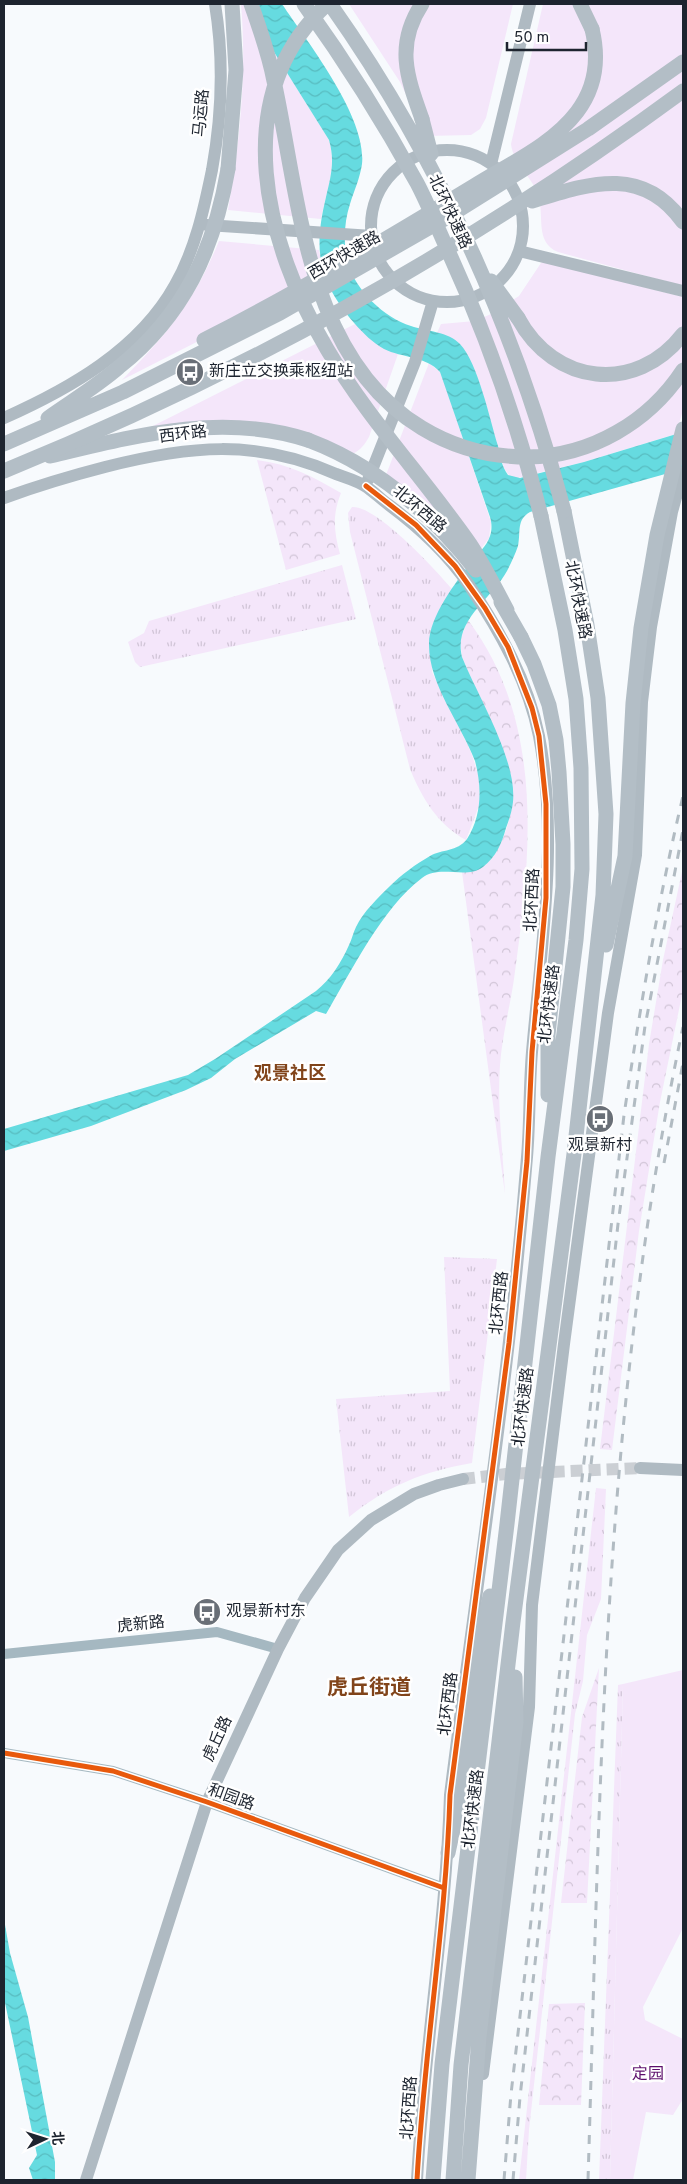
<svg xmlns="http://www.w3.org/2000/svg" width="687" height="2184" viewBox="0 0 687 2184" font-family="Overpass,'Noto Sans SC',sans-serif">
  <defs>
    <pattern id="grass-tufts" width="24" height="20" patternUnits="userSpaceOnUse" patternTransform="scale(1.25)"><rect width="24" height="20" fill="#f4e6fa"/><path d="M3 7l-1-3M5 7V3M7 7l1-3M15 17l-1-3M17 17v-4M19 17l1-3" fill="none" stroke="#d1c5d7"/></pattern>
    <pattern id="forest-crowns" width="20" height="18" patternUnits="userSpaceOnUse" patternTransform="scale(1.25)"><rect width="20" height="18" fill="#f4e6fa"/><path d="M2 6a3 3 0 1 1 6 0M12 15a3 3 0 1 1 6 0" fill="none" stroke="#d1c5d7"/></pattern>
    <pattern id="water-waves" width="16" height="10" patternUnits="userSpaceOnUse" patternTransform="scale(1.25)"><rect width="16" height="10" fill="#66dbe0"/><path d="M0 5q4-4 8 0t8 0" fill="none" stroke="#58bcc0"/></pattern>
  </defs>
  <rect width="100%" height="100%" fill="#f7fafd"/>
  <!-- grass -->
  <path fill="url(#grass-tufts)" d="M 352,507 C 376,505 436,570 452,589 L 439,611 L 432,672 L 471,752 L 479,777 L 480,803 L 466,840 C 437,824 422,798 410,769 L 350,532 L 348,513 Z
    M 342,565 L 356,619 L 140,667 L 135,662 L 128,642 L 144,633 L 149,621 Z
    M 444,1257 L 497,1259 L 472,1463 C 422,1472 389,1485 349,1517 L 336,1399 L 450,1391 Z
    M 596,1488 L 606,1489 L 601,1599 L 587,1635 L 583,1681 L 575,1714 L 529,2130 L 526,2180 L 519,2180 Z
    M 623,1684 L 610,2180 L 599,2180 L 618,1685 Z"/>
  <!-- forest -->
  <path fill="url(#forest-crowns)" d="M 257,460 C 289,464 314,477 341,493 C 332,515 334,532 340,554 L 286,570 Z
    M 468,620 C 546,724 531,857 514,979 C 510,1007 502,1036 500,1065 C 497,1107 503,1151 505,1194 L 462,872 C 481,872 492,862 500,845 C 533,778 486,718 462,657 L 460,640 Z
    M 683,867 L 683,990 L 660,1102 L 639,1231 L 612,1450 L 600,1449 L 649,1044 L 663,960 Z
    M 599,1668 L 587,1903 L 561,1903 L 582,1717 Z
    M 585,2003 L 581,2105 L 539,2105 L 549,2004 Z"/>
  <!-- green -->
  <path fill="#f4e6fa" d="M 241,4 L 244,4 L 329,140 C 337,168 326,192 321,219 L 228,210 C 240,141 247,73 241,4 Z
    M 349,4 L 513,4 L 486,118 L 480,129 L 471,135 L 426,136 L 400,82 Z
    M 543,4 L 683,4 L 683,286 L 558,252 C 534,242 545,216 538,194 C 531,176 513,163 511,144 Z
    M 219,241 L 319,250 L 324,277 L 122,380 C 168,333 194,302 219,241 Z
    M 545,262 L 683,297 L 683,410 L 676,434 L 584,462 L 517,478 L 510,477 L 504,468 L 477,377 L 453,339 L 437,333 L 441,324 L 475,321 L 491,314 L 519,296 L 541,263 Z
    M 355,324 L 377,344 L 398,354 L 369,437 C 365,444 360,451 352,454 L 291,432 L 145,430 Z
    M 429,363 L 440,372 L 444,382 L 491,522 L 489,538 L 474,558 L 386,475 Z
    M 683,1670 L 683,1928 L 643,2007 L 645,2020 L 683,2039 L 683,2099 L 673,2115 L 646,2112 L 633,2180 L 610,2180 L 623,1684 Z"/>
  <!-- water -->
  <path fill="url(#water-waves)" d="M 244,4 L 282,4 C 308,43 367,117 362,164 C 360,178 354,191 350,204 C 344,222 343,245 348,264 C 356,290 384,318 411,326 C 426,331 449,332 460,344 C 478,363 490,420 498,446 C 500,456 502,467 508,475 L 520,478 L 584,462 L 683,432 L 683,469 L 530,512 C 516,520 521,532 518,546 C 515,555 511,563 507,571 C 491,600 453,620 462,657 C 478,697 517,759 513,802 C 512,811 509,820 506,828 C 502,843 496,857 483,867 C 466,880 440,864 422,878 C 382,908 351,972 326,1014 L 316,1011 L 235,1059 L 211,1078 L 186,1090 L 91,1126 L 4,1151 L 4,1129 L 188,1075 L 215,1059 L 316,991 C 331,979 341,963 349,945 C 352,939 353,933 356,927 C 363,912 378,898 390,886 C 401,875 416,864 430,856 C 442,849 457,852 467,839 C 482,816 482,787 475,761 C 461,724 429,685 429,645 C 428,618 456,582 472,561 C 478,553 487,546 490,536 C 492,530 492,524 490,517 L 440,372 C 426,356 402,358 384,349 C 373,343 363,333 355,324 C 318,281 313,251 326,197 C 331,176 335,161 329,140 Z
    M 4,1919 L 10,1953 L 28,2017 L 55,2162 L 55,2180 L 33,2180 L 29,2168 L 37,2155 L 4,1998 Z"/>
  <g fill="none" stroke-linecap="round" stroke-linejoin="round">
    <!-- major-tunnel -->
    <path stroke="#cbcfd4" stroke-width="12" stroke-dasharray="12 6" stroke-linecap="butt" d="M 463,1479 L 506,1474 L 640,1468"/>
    <!-- minor -->
    <path stroke="#a5b8c1" stroke-width="10" d="M 4,1654 L 217,1632 L 278,1649
      M 4,1753 L 113,1771 L 207,1802 L 444,1888"/>
    <!-- major -->
    <path stroke="#afbac2" stroke-width="12" d="M371 226a76 76 0 1 1 152 0a76 76 0 1 1-152 0Z
      M 491,164 L 530,4
      M 207,225 L 372,236
      M 519,251 L 683,291
      M 4,418 C 69,389 139,350 175,285 C 195,250 204,209 212,170 C 222,115 224,59 215,4
      M 368,480 L 415,362 L 433,301
      M 4,498 C 37,486 70,476 105,467 C 187,446 257,438 336,474 C 347,478 359,481 368,488 C 375,493 382,500 389,505 C 420,528 447,553 469,585 C 500,631 528,681 539,736 C 559,840 541,947 532,1052 C 529,1087 530,1122 527,1157 C 522,1218 516,1280 509,1341 C 492,1492 469,1643 450,1795 C 446,1924 424,2051 417,2180
      M 640,1468 L 683,1470
      M 483,2074 L 529,1707 L 532,1605 L 564,1344 L 608,1013 L 636,855 L 642,702 L 651,627 L 672,512 L 683,472
      M 86,2180 L 207,1802 L 278,1649 L 305,1598 L 338,1550 L 371,1520 L 414,1494 L 439,1485 L 463,1479"/>
    <!-- highway -->
    <path stroke="#b3bec6" stroke-width="15" d="M 580,4 L 592,29
      M 422,119 C 407,77 395,45 422,4
      M 228,169 L 236,70 L 232,4
      M 518,318 C 554,385 636,395 683,334
      M 50,456 C 134,436 222,412 308,440
      M 521,637 L 534,664 L 549,705 L 556,740 L 559,772 L 563,844 L 563,887 L 548,1035 L 548,1095
      M 606,945 L 625,856 L 633,703 L 641,628 L 657,535 L 683,429
      M 448,1853 L 460,1797 L 485,1619 L 490,1596
      M 433,2180 L 442,2064 L 507,1524 L 548,1157 L 576,940 L 582,869 L 581,768 L 576,699 L 565,630 L 541,516
      M 453,2180 L 461,2065 L 513,1622 L 574,1154 L 603,895 L 606,814 L 598,698 L 587,625 L 564,511
      M 468,2180 L 479,2037 L 516,1722 L 515,1677"/>
    <!-- rail -->
    <path stroke="#b1bbc2" stroke-width="3" stroke-dasharray="9 9" stroke-linecap="butt" d="M 664,1163 L 683,1063
      M 504,2180 L 511,2094 L 624,1115 C 640,1008 658,901 683,796
      M 513,2180 L 520,2097 L 618,1224 L 645,1026 L 683,830
      M 588,2180 C 600,1794 602,1406 683,1027"/>
    <!-- highway-bridge -->
    <path stroke="#b3bec6" stroke-width="15" d="M 251,4 C 260,29 269,55 274,81 C 300,200 306,358 422,428 C 455,448 490,457 528,457 C 591,456 649,422 683,370
      M 304,4 C 345,61 383,121 417,183 C 427,202 435,222 444,242 C 485,330 517,421 541,516
      M 327,4 C 226,98 266,245 327,349 C 368,419 424,478 470,544 C 484,565 495,588 507,610
      M 330,4 C 439,158 516,330 564,511
      M 422,119 L 431,154
      M 532,201 C 588,184 642,164 683,222
      M 491,281 L 518,318
      M 204,340 C 296,293 385,240 474,186 C 509,164 552,145 577,112 C 596,87 599,58 592,29
      M 48,418 C 72,401 97,386 119,367 C 184,315 214,250 228,169
      M 308,440 C 377,466 431,513 476,570
      M 4,444 L 123,392 L 280,313 L 446,218 L 588,129 L 683,62
      M 4,471 C 244,373 474,245 683,91
      M 501,602 L 521,637"/>
    <defs>
      <path id="cycleway" d="M 366,486 L 416,525 L 455,566 L 485,608 L 508,647 L 532,708 L 539,736 L 546,804 L 546,898 L 532,1052 L 527,1161 L 509,1343 L 450,1795 C 446,1924 424,2051 417,2180
        M 4,1753 L 113,1771 L 207,1802 L 444,1888"/>
    </defs>
    <!-- cycleway casing -->
    <use href="#cycleway" stroke="#fff" stroke-width="8"/>
    <!-- cycleway -->
    <use href="#cycleway" stroke="#e8590c" stroke-width="5"/>
  </g>
  <!-- icons -->
  <defs>
    <symbol id="bus-disc" viewBox="-11 -11 22 22"><circle r="9.5" fill="#696f77" stroke="#fff"/><path d="M-5-6H5V4H4V6H2V4H-2V6H-4V4H-5ZM-3.5-4V0h7V-4ZM-3.5 1.2v1.5H-2V1.2ZM2 1.2v1.5H3.5V1.2Z" fill="#fff"/></symbol>
  </defs>
  <g fill-rule="evenodd">
    <use href="#bus-disc" x="174" y="356" width="32" height="32"/>
    <use href="#bus-disc" x="584" y="1103" width="32" height="32"/>
    <use href="#bus-disc" x="191" y="1596" width="32" height="32"/>
  </g>
  <g text-anchor="middle" dominant-baseline="central" stroke-width="5" stroke-linejoin="round" paint-order="stroke">
    <!-- street labels -->
    <g font-size="16" fill="#1d242f" stroke="#fff">
      <text transform="translate(202 113) rotate(-85)">马运路</text>
      <text transform="translate(449 212) rotate(65)">北环快速路</text>
      <text transform="translate(345 256) rotate(-30)">西环快速路</text>
      <text transform="translate(183 435) rotate(-7)">西环路</text>
      <text transform="translate(419 510) rotate(40)">北环西路</text>
      <text transform="translate(577 600) rotate(79)">北环快速路</text>
      <text transform="translate(533 900) rotate(-87)">北环西路</text>
      <text transform="translate(550 1004) rotate(-83)">北环快速路</text>
      <text transform="translate(500 1303) rotate(-84)">北环西路</text>
      <text transform="translate(524 1407) rotate(-83)">北环快速路</text>
      <text transform="translate(141 1625) rotate(-6)">虎新路</text>
      <text transform="translate(449 1704) rotate(-83)">北环西路</text>
      <text transform="translate(218 1739) rotate(-65)">虎丘路</text>
      <text transform="translate(231 1798) rotate(20)">和园路</text>
      <text transform="translate(474 1809) rotate(-83)">北环快速路</text>
      <text transform="translate(410 2108) rotate(-86)">北环西路</text>
    </g>
    <!-- poi labels -->
    <g font-size="16" fill="#1d242f" stroke="#fff" text-anchor="start">
      <text x="209" y="372">新庄立交换乘枢纽站</text>
      <text x="600" y="1146" text-anchor="middle">观景新村</text>
      <text x="226" y="1612">观景新村东</text>
    </g>
    <!-- park labels -->
    <g font-size="16" fill="#5d0f6c" stroke="#fff">
      <text x="648" y="2075">定园</text>
    </g>
    <!-- neighbourhood labels -->
    <g font-size="18" font-weight="bold" fill="#81441a" stroke="#fff">
      <text x="290" y="1074">观景社区</text>
    </g>
    <!-- district labels -->
    <g font-size="21" font-weight="bold" fill="#81441a" stroke="#fff">
      <text x="369" y="1688">虎丘街道</text>
    </g>
  </g>
  <!-- border -->
  <rect width="687" height="2184" fill="none" stroke="#1d242f" stroke-width="10"/>
  <!-- north arrow -->
  <g transform="translate(45 2139) rotate(86)" stroke="#ffffff" stroke-width="4" paint-order="stroke">
  <path d="M0-4L9 19L0 12L-9 19Z" fill="#1d242f"/>
  <text y="-8" font-size="14" font-weight="bold" text-anchor="middle" fill="#1d242f">北</text>
  </g>
  <!-- scale -->
  <path d="M507 42v8h79v-8" fill="none" stroke="#1d242f" stroke-width="2.5"/>
  <text x="514" y="42" font-size="15" fill="#1d242f" stroke="#ffffff" stroke-width="4" paint-order="stroke">50 m</text>
</svg>
